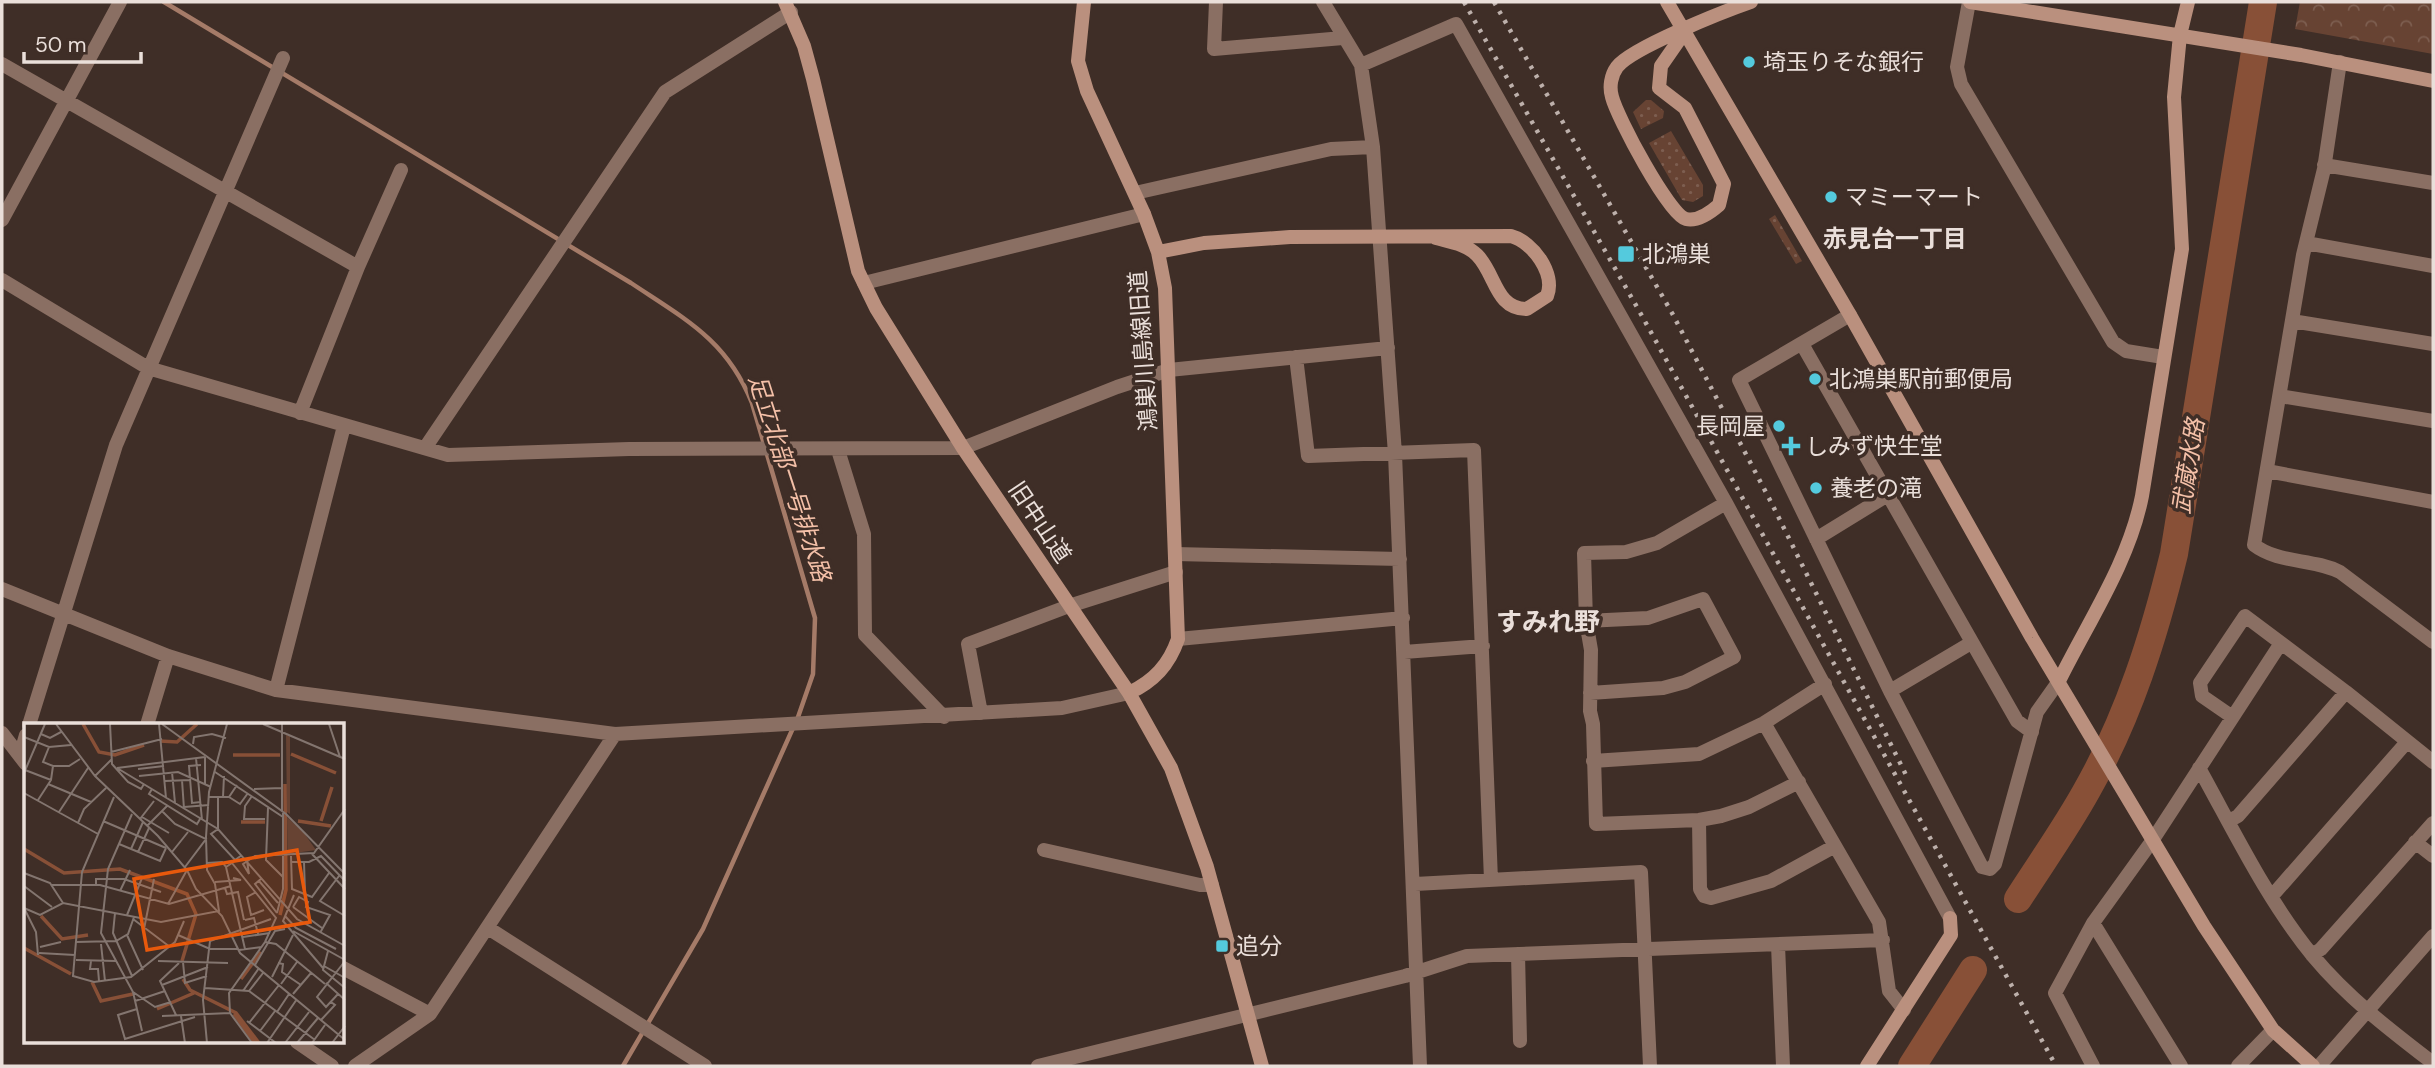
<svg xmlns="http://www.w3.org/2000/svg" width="2435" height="1068" viewBox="0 0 2435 1068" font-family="'DM Sans','Noto Sans JP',sans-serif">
  <defs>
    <pattern id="grass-dots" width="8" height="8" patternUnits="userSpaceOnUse" patternTransform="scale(1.75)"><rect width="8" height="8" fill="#674333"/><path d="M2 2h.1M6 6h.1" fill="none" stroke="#7d5e50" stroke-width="1.8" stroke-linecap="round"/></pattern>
    <pattern id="park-crowns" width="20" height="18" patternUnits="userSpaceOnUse" patternTransform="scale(1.75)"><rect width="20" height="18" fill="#674333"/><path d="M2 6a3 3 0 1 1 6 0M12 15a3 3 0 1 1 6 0" fill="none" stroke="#7d5e50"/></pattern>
  </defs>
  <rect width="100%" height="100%" fill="#3f2e27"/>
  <!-- grass -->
  <path fill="url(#grass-dots)" d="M 1646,100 L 1651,100 L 1664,111 L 1663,118 L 1641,129 L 1633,112 Z
    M 1671,131 L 1703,185 L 1703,196 L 1693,202 L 1682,200 L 1649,143 Z
    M 1775,215 L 1802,261 L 1796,264 L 1769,219 Z"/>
  <!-- park -->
  <path fill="url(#park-crowns)" d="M 2300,2 L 2433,2 L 2433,54 L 2295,29 Z"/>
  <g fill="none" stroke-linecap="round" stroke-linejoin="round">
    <!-- stream -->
    <path stroke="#a57b68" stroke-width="4.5" d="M 164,2 L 631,283 C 685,319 727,340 752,403 L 815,618 L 813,674 L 797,720
      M 623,1066 L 703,929 L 793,728"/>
    <!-- river -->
    <path stroke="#885037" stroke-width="28" d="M 2018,899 C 2041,863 2066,828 2087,790 C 2129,716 2154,636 2174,554 L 2263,2
      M 1912,1066 L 1973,970"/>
    <!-- street -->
    <path stroke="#8a6f63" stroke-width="14" d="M 1216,2 L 1214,49 L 1343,38
      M 1323,2 L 1361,65 L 1373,147 L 1395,454 L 1420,1066
      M 1969,2 L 1957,67 L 1961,84 L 2113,342 L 2126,351 L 2163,357
      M 2340,62 L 2324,169 L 2303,255 L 2254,545 C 2279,564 2312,558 2340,572 L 2433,642
      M 2,64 L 358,267
      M 1361,65 L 1456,24 L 1726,503 L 1950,918
      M 2324,165 L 2433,183
      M 1135,193 L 1331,149 L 1373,147
      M 2,220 L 120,2
      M 2306,243 L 2433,266
      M 2,280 L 148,368 L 448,455 L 629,449 L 963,448 L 1117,387 L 1169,370 L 1388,348
      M 864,283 L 1144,214
      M 1850,315 L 1739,380 L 1890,691 L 1982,867 L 1990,869 L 1995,864 L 2037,712 L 2059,681
      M 2292,321 L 2433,344
      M 1802,344 L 2017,721 L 2032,732
      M 1296,357 L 1308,456 L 1474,450 L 1491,880
      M 2280,396 L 2433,421
      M 300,413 L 358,267 L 401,170
      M 425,448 L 665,92 L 791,12
      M 838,450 L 864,534 L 865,635 L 944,717
      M 2267,471 L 2433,502
      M 1726,503 L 1657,543 L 1626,552 L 1584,553 L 1586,621 L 1591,650 L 1590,711 L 1593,724 L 1596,824 L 1699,820 L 1721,816 L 1749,807 L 1799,782
      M 1816,539 L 1886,496
      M 1175,554 L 1400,559
      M 2,589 L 168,656 L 276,690 L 615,734 L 1062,708 L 1129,693
      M 1586,621 L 1648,618 L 1703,599 L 1734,657 L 1685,682 L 1663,688 L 1590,693
      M 1178,639 L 1403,618
      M 1404,652 L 1483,646
      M 276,690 L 344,426
      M 1890,691 L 1971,643
      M 981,713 L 968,644 L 1069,606 L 1176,572
      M 2231,716 L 2202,696 L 2200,683 L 2245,616 L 2346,692
      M 1764,723 L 1879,922 L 1889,991 L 1904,1010
      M 29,725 L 116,445 L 283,58
      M 147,725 L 168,656
      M 2,733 L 26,764
      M 20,756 L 26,735
      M 1593,761 L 1699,754 L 1764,723 L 1825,684
      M 2199,768 C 2234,831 2267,900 2313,956 C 2348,998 2390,1030 2433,1063
      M 1699,820 L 1700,889 L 1704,896 L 1711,898 L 1771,881 L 1835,846
      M 2229,821 L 2238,816 L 2346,692 L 2433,762
      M 2415,842 L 2433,856
      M 1044,850 L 1200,885 L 1212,885
      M 1415,884 L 1641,872 L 1650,1066
      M 2272,896 L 2406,743
      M 2093,923 L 2181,1066
      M 488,928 L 705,1066
      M 1778,945 L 1783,1066
      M 1518,954 L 1520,1041
      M 2312,955 L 2321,949 L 2433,823
      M 343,968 L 430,1014
      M 297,1042 L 332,1066
      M 355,1066 L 430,1014 L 615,734
      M 1038,1066 L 1405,976 L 1467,956 L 1883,940
      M 2093,1066 L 2055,993 L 2093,923 L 2152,841 L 2281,643
      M 2238,1066 L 2273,1030
      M 2319,1066 L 2433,936"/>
    <!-- secondary -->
    <path stroke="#ba907e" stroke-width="14" d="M 785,2 L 804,46 L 813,79 L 858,271 L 876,308 L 963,448 L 1129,693 L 1171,768 L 1207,867 L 1262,1066
      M 1084,2 L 1078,61 L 1087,91 L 1144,214 L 1158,252 L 1165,288 L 1178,639 C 1169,665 1154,681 1129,693
      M 1667,2 L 1850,315 L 2032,638 L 2204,926 L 2273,1030 L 2313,1066
      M 1970,2 L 2301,55 L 2433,81
      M 1686,30 L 1661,66 L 1659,88 L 1685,108 L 1724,184 L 1719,205 C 1711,212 1698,222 1686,219 C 1669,215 1617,117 1612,97 C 1609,87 1611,75 1617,67 C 1631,48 1725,11 1751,2
      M 1158,252 L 1204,243 L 1290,237 L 1511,236 C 1533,242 1556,274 1547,296 L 1527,309 C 1495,309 1496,274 1477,255 C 1466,244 1451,242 1436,238
      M 2059,681 C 2088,622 2129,562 2142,496 L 2182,249 L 2174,97 L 2180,35 L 2188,2
      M 1867,1066 L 1951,935 L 1950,918"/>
    <!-- rail -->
    <path stroke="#bdb0ab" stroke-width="4.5" stroke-dasharray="3.5 7" stroke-linecap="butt" d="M 1464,2 L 1642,316 L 2056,1066
      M 1494,2 L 1672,313 L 1771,502 L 1907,777"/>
  </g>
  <!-- markers -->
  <g fill="#54cadd" stroke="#3f2e27" stroke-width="2.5">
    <circle cx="1749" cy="62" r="7"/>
    <circle cx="1831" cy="197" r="7"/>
    <rect x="1617" y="245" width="18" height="18" rx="3.5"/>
    <circle cx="1815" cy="379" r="7"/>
    <circle cx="1779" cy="426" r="7"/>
    <path d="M1787.5 435.5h7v7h7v7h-7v7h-7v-7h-7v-7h7z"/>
    <circle cx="1816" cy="488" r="7"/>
    <rect x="1215" y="939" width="14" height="14" rx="3.5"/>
  </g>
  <g text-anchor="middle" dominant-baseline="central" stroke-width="7" stroke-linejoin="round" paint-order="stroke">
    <!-- poi labels -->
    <g font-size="23" fill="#eadfda" stroke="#3f2e27" text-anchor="start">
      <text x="1763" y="62">埼玉りそな銀行</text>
      <text x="1845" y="197">マミーマート</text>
      <text x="1642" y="254">北鴻巣</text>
      <text x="1829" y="379">北鴻巣駅前郵便局</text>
      <text x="1765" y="426" text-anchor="end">長岡屋</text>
      <text x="1805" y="446">しみず快生堂</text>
      <text x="1830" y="488">養老の滝</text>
      <text x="1236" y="946">追分</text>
    </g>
    <!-- street labels -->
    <g font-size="23" fill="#eadfda" stroke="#3f2e27">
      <text transform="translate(1143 351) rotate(-94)">鴻巣川島線旧道</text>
      <text transform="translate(1040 522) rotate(56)">旧中山道</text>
    </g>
    <!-- neighbourhood labels -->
    <g font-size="24" font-weight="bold" fill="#eadfda" stroke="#3f2e27">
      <text x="1895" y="238">赤見台一丁目</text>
    </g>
    <!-- water labels -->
    <g font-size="24" font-style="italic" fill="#f4c0a8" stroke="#3f2e27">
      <text transform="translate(2188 466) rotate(-81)">武蔵水路</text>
      <text transform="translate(790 478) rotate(72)">足立北部一号排水路</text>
    </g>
    <!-- quarter labels -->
    <g font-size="26" font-weight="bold" fill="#eadfda" stroke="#3f2e27">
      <text x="1548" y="622">すみれ野</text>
    </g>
  </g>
  <!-- overview -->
  <g transform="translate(24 723)">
    <rect width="320" height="320" fill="#3f2e27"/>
    <path d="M 262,12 L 266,13 L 266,91 L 263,89 ZM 263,94 L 280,110 L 292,127 L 264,131 Z" fill="#674333"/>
    <path fill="none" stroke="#885037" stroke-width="3.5" d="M 59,1 L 75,29 L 91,32 L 120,22M 136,18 L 153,19 L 173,1M 267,31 L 312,50M 209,32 L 256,32M 274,98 L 307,103M 297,98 L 308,64M 217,99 L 241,99M 0,126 L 40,150 L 96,146 L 163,171 L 172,191 L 158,238M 256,192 L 262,167 L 261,61M 17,193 L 38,216 L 64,212M 0,225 L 47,251M 159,256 L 166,267 L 212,290 L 235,320M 217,256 L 237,229M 68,259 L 77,278 L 109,271M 133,286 L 170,270M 210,291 L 231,320"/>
    <path fill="none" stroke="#83756f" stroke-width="2" d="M 32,1 L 71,53 L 134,113 L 163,147 L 172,166 L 198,193 L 216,230 L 321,317M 86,1 L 88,41 L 104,59 L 117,66 L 120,61M 135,1 L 142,75M 138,1 L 262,91 L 321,151M 239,1 L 321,36M 258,1 L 258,88M 305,1 L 316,34M 17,11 L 26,15 L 37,9M 0,14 L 25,24 L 47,22M 169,21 L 170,14 L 188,11 L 202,15M 25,24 L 19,39 L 29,43 L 45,43 L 56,36M 87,29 L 138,16M 181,34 L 181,62M 172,35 L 178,97M 93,45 L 194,106 L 273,196 L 321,223M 93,45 L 181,34M 114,46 L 140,43M 1,47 L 27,57M 148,49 L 151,80M 191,49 L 259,94M 0,50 L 21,1M 71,53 L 88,36M 115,53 L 154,49 L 187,64M 158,57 L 160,86M 141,58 L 166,57M 24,61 L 67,79M 128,66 L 125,71 L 173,101 L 176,96M 230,66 L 258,65M 0,70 L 74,111M 228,73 L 221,83 L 220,96 L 241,96M 90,74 L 58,149 L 49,253 L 70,259 L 107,254 L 151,219 L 160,198M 185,74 L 205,74 L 213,62M 194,74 L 194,106 L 187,111 L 211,137 L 218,132M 199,74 L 200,53M 205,74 L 216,81 L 224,70M 14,77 L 27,57 L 29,43M 177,79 L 168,80 L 165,43 L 177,42M 160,84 L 185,82M 244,85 L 242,137 L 259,154M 138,88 L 151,101 L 182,116 L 161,144M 35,89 L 64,45M 108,91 L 84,146 L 77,210 L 109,269 L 118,308M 118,94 L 145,110M 116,96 L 130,78M 79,98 L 142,125M 54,100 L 60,86 L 82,65M 123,103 L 143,83M 95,121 L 136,138 L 142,125M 107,126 L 119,99M 114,129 L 125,105M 148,129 L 164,109M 288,131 L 321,166M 267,133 L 268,166 L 288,174 L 305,150M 223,138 L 225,151 L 219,141 L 231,133 L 290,130 L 321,86M 268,139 L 285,139 L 297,133 L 321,158M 280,139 L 281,170M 183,140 L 198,139 L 202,144 L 221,226M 202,144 L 208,140 L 252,195 L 241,219 L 205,270 L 206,290 L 228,320M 0,150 L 26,160 L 39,180M 315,153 L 296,178 L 321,193M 238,155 L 231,161 L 253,190M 235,158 L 254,180M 191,159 L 217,157 L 209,155M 28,162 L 76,162 L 145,181 L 207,163M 0,163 L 28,184M 72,163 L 72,156 L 100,156 L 137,169M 201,165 L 203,171 L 214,169 L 220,197M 96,168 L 106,147M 232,169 L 223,174 L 227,192 L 240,187M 270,172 L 259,198 L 299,245M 144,181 L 163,147M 269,184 L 275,174 L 284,179 L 282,184 L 306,192 L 296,210M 269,184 L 298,205M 0,185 L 16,192 L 39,180 L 137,199 L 195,188 L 191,161 L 183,147 L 182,114 L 185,69 L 203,1M 0,185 L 12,209 L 14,232M 91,190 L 89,210 L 108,253M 253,190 L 259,166 L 259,90M 103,192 L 118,155M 261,193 L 272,205 L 312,226M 109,196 L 146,224M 221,197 L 230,195 L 234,211M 120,206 L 130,156M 269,208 L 321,237M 103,212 L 119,247M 154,212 L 186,226 L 214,226M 219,214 L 246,210M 52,219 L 92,218 L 104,211 L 110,194M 241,219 L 252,221 L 301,261M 77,221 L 81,258M 16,224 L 37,219M 215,227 L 238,224M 304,228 L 299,247 L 321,265M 15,230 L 51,232M 52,237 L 92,238M 67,238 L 66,246 L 74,246 L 75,258M 134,238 L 204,240M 159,239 L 161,260 L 183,253M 254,240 L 259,241 L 258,249 L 277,262M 231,242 L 251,208 L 261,206M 300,243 L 321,255M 248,254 L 269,212M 302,260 L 321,277M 257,261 L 273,239M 138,262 L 184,244M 181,265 L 225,268 L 291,317M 219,268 L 235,245M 225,268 L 239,250M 109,269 L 131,284 L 147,279M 269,271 L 287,250M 314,271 L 302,284 L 293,274 L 321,238M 111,278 L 141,268M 113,286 L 94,292 L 101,316 L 171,294M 253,289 L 265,271M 152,292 L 136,258 L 155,240M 138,293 L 206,290M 157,293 L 161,320M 297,297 L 311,282 L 307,279M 223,298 L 252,320M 225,300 L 255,262M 236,308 L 251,288M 183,320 L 179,277 L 186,218 L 247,196M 243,320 L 273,276M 261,320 L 285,289M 273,320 L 294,295M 288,320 L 301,302M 308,320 L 321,303"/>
    <path fill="#e8590c" fill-opacity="0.15" stroke="#e8590c" stroke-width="3.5" d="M 273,127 L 286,199 L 123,227 L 110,156 Z"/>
    <rect width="320" height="320" fill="none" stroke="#eadfda" stroke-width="3.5"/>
  </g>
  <!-- border -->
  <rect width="2435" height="1068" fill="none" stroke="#eadfda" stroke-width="7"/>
  <!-- scale -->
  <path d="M24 52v10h117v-10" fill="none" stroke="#eadfda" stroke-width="3.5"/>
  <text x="35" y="52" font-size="21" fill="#eadfda" stroke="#3f2e27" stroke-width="5" paint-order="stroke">50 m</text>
</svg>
